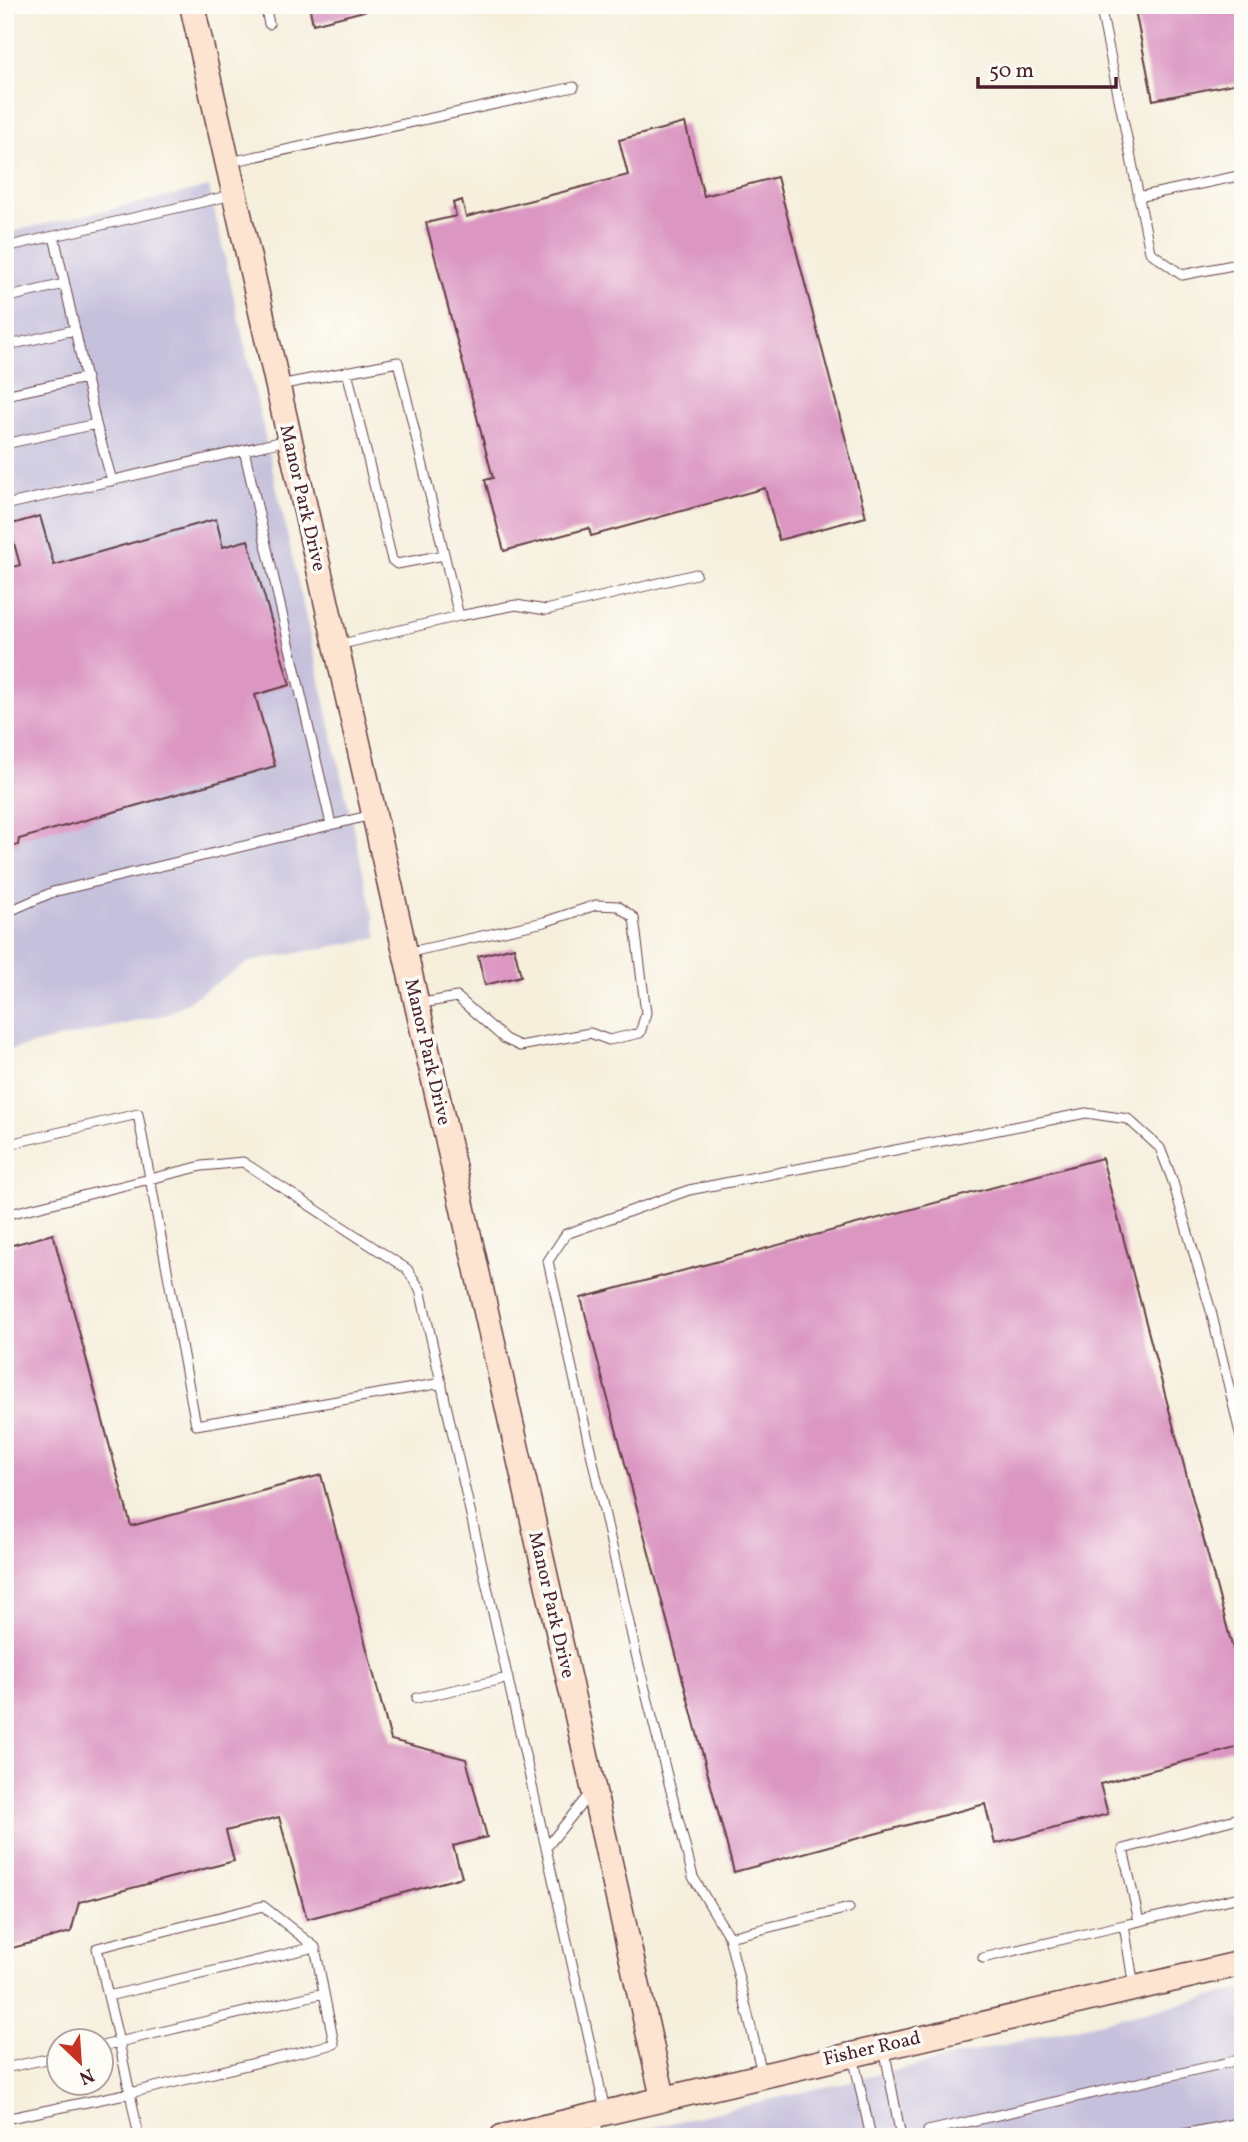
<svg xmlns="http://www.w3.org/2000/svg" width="1248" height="2142" viewBox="0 0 1248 2142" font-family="Vollkorn,serif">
<rect width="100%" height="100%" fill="#fdfcf7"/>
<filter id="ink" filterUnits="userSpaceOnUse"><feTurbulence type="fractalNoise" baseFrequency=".0143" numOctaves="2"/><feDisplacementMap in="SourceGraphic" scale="14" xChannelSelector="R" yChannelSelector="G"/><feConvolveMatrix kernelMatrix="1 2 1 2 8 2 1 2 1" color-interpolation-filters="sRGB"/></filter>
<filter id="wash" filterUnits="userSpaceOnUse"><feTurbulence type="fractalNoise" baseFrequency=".00686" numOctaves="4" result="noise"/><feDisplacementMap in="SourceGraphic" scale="28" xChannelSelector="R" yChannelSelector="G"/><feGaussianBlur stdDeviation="1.57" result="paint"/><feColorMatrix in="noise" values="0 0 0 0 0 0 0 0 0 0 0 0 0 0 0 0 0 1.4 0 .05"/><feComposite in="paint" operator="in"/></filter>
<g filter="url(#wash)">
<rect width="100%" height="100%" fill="#f5efdc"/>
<path fill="#c5c0db" d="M 209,187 L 378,938 L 249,962 L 168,1014 L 5,1051 L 5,233 Z
M 1243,1989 L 1243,2137 L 615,2136 Z"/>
<g id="blocks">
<path fill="#db96c2" d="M 309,5 L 384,5 L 384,6 L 313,24 Z
M 1134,5 L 1243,5 L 1243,82 L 1153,100 Z
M 685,123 L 704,196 L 777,177 L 866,517 L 779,540 L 765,488 L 591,536 L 589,528 L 504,551 L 485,480 L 493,478 L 426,223 L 456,216 L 453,203 L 462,200 L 466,217 L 628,175 L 619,140 Z
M 40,516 L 54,565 L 216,519 L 223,547 L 248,540 L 290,685 L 255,695 L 275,766 L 19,839 L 18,845 L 5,849 L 5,569 L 20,565 L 9,525 Z
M 5,875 L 12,897 L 5,899 Z
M 514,947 L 521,976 L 485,985 L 478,956 Z
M 1102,1158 L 1243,1687 L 1243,1746 L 1100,1784 L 1108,1814 L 995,1844 L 985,1804 L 734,1872 L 581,1298 Z
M 53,1234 L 131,1526 L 321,1475 L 391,1740 L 466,1759 L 487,1837 L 453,1846 L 462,1877 L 307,1919 L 279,1817 L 226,1831 L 234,1861 L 79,1902 L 71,1932 L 5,1950 L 5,1247 Z"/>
</g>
</g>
<g filter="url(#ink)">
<use href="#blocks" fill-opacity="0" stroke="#643e46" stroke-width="2"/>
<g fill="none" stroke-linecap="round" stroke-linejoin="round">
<defs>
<path id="lane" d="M 265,5 L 269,24
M 1100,5 L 1150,252 L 1182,275 L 1243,263
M 230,162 L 574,87
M 1138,197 L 1243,175
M 5,247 L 54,236
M 5,298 L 64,284
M 5,346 L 74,330
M 347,371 L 392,560 L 397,564 L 444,555
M 279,385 L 398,362 L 459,616 L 338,645
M 5,395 L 85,378
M 5,444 L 96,424
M 244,450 L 331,824
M 112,481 L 96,424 L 54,236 L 233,195
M 5,505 L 288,440
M 459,616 L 516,605 L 546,610 L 696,574
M 5,913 L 53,892 L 372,815
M 406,953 L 544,922 L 596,905 L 618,906 L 634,918 L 646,1013 L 640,1033 L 609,1040 L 590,1033 L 520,1046 L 505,1039 L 457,997 L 417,1004
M 5,1145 L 138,1114 L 196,1425 L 442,1383
M 5,1215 L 202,1166 L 243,1162 L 407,1269 L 420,1289 L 605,2110
M 417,1698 L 508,1678
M 546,1848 L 591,1792
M 1139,1921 L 1123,1849 L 1243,1817
M 729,1937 L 849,1908
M 983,1958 L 1124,1925
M 1134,1987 L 1124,1925 L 1243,1896
M 108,1996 L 97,1948 L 263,1906 L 315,1947
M 102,2046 L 119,2042 L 108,1996 L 315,1947 L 334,2044 L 130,2093 L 139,2137
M 884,2048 L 901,2137
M 853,2056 L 871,2137
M 5,2068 L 60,2056
M 762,2073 L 729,1937 L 693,1877 L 636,1654 L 548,1261 L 566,1234 L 689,1190 L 1086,1113 L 1128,1119 L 1160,1148 L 1172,1179 L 1211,1311 L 1243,1446
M 595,2116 L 599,2137
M 5,2119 L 130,2093 L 119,2042 L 324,1993
M 928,2131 L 1243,2059
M 1169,2137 L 1243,2122"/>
<path id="secondary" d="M 192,5 L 663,2098
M 502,2137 L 1243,1963"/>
</defs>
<use href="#lane" stroke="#643e46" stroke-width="11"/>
<use href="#secondary" stroke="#643e46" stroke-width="27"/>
<use href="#lane" stroke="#fff" stroke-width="9"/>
<use href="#secondary" stroke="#fde4d1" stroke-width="24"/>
</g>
</g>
<g text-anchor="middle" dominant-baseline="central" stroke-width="7" stroke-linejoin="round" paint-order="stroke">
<g font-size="19" fill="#4a1f2b" stroke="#fdfcf7">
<text transform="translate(302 498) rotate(77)">Manor Park Drive</text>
<text transform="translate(427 1052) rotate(77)">Manor Park Drive</text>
<text transform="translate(551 1605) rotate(77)">Manor Park Drive</text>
<text transform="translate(872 2049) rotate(-13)">Fisher Road</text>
</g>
</g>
<rect width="1248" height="2142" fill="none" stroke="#fdfcf7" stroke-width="28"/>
<g transform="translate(80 2062) rotate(155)"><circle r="33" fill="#fdfcf7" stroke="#b5a4a5" stroke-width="2"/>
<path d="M0-5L12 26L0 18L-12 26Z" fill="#c8321e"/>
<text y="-10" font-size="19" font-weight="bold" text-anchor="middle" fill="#4a1f2b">N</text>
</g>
<path d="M978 77v10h138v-10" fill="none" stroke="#4a1f2b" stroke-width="3.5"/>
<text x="989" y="77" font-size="21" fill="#4a1f2b" stroke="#fdfcf7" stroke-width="5" paint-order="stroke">50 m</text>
</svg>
